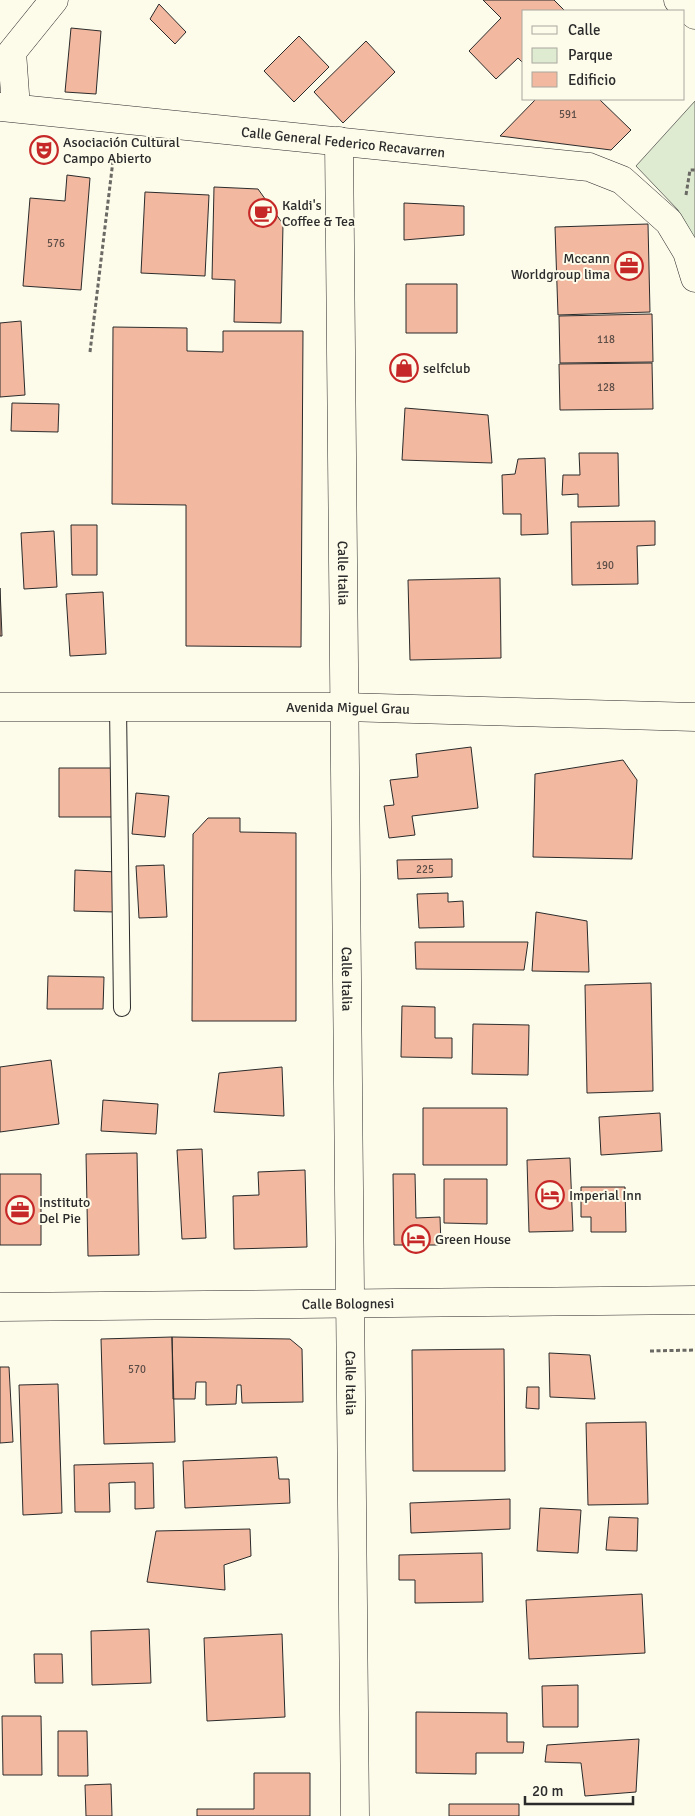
<svg xmlns="http://www.w3.org/2000/svg" width="695" height="1816" viewBox="0 0 695 1816" font-family="Signika,sans-serif">
<rect width="100%" height="100%" fill="#fdfbea"/>
<path fill="#deebd1" stroke="#74746e" d="M 695,101 L 695,247 L 678,210 L 636,166 Z"/>
<path fill="#f2b8a0" stroke="#2b2b2b" d="M 483,0 L 554,0 L 565,11 L 524,11 L 524,64 L 518,58 L 496,79 L 469,51 L 501,18 Z
M 159,4 L 186,32 L 175,44 L 150,19 Z
M 71,28 L 101,31 L 96,94 L 65,92 Z
M 299,36 L 329,67 L 294,102 L 264,71 Z
M 366,41 L 395,72 L 343,123 L 314,92 Z
M 536,99 L 599,99 L 631,130 L 611,150 L 500,136 Z
M 67,175 L 90,178 L 81,290 L 23,286 L 30,198 L 65,201 Z
M 214,187 L 258,189 L 283,224 L 281,323 L 234,322 L 235,280 L 212,279 Z
M 145,192 L 209,195 L 205,276 L 141,273 Z
M 404,203 L 464,206 L 464,235 L 404,240 Z
M 648,224 L 650,312 L 558,315 L 555,227 Z
M 406,284 L 457,284 L 457,333 L 406,333 Z
M 652,314 L 653,362 L 560,363 L 559,316 Z
M 21,321 L 25,395 L 0,397 L 0,323 Z
M 113,327 L 187,328 L 187,351 L 223,352 L 223,331 L 303,331 L 301,647 L 186,646 L 186,505 L 112,504 Z
M 652,363 L 653,409 L 560,410 L 559,364 Z
M 12,403 L 59,404 L 58,432 L 11,431 Z
M 405,408 L 488,415 L 492,463 L 402,460 Z
M 579,453 L 618,453 L 619,506 L 578,507 L 578,494 L 562,495 L 563,475 L 580,475 Z
M 545,458 L 548,534 L 521,535 L 521,514 L 503,514 L 502,475 L 515,474 L 518,459 Z
M 655,521 L 655,545 L 637,546 L 638,584 L 572,585 L 571,522 Z
M 71,525 L 97,525 L 97,575 L 72,575 Z
M 54,531 L 57,587 L 24,589 L 21,533 Z
M 500,578 L 501,658 L 410,660 L 408,580 Z
M 0,588 L 2,636 L 0,636 Z
M 103,592 L 106,654 L 70,656 L 66,594 Z
M 471,747 L 478,808 L 412,816 L 415,835 L 389,838 L 384,806 L 394,805 L 390,780 L 418,777 L 416,754 Z
M 623,760 L 637,780 L 632,859 L 533,857 L 535,774 Z
M 59,768 L 116,768 L 116,817 L 59,817 Z
M 136,793 L 169,796 L 165,837 L 132,834 Z
M 208,818 L 240,818 L 240,832 L 296,833 L 296,1021 L 192,1021 L 193,834 Z
M 452,859 L 452,877 L 398,879 L 397,860 Z
M 164,865 L 167,917 L 139,918 L 136,866 Z
M 75,870 L 117,872 L 116,912 L 74,911 Z
M 448,893 L 448,902 L 463,901 L 464,927 L 419,928 L 417,894 Z
M 536,912 L 587,921 L 589,972 L 532,971 Z
M 415,942 L 528,942 L 524,970 L 416,969 Z
M 48,976 L 104,977 L 103,1009 L 47,1009 Z
M 651,983 L 653,1091 L 587,1093 L 585,985 Z
M 402,1006 L 435,1007 L 435,1038 L 452,1038 L 452,1058 L 401,1057 Z
M 473,1024 L 529,1025 L 528,1075 L 472,1074 Z
M 51,1060 L 59,1124 L 0,1132 L 0,1067 Z
M 282,1067 L 284,1116 L 214,1112 L 219,1073 Z
M 103,1100 L 158,1104 L 156,1134 L 101,1131 Z
M 423,1108 L 507,1108 L 507,1165 L 423,1165 Z
M 660,1113 L 662,1151 L 601,1155 L 599,1117 Z
M 202,1149 L 206,1238 L 182,1239 L 177,1150 Z
M 137,1153 L 139,1255 L 88,1256 L 86,1154 Z
M 570,1158 L 573,1231 L 529,1232 L 527,1160 Z
M 305,1170 L 307,1247 L 234,1249 L 233,1196 L 259,1195 L 258,1172 Z
M 0,1174 L 41,1174 L 41,1245 L 0,1245 Z
M 393,1174 L 415,1174 L 416,1218 L 440,1217 L 441,1245 L 394,1245 Z
M 444,1179 L 487,1179 L 487,1224 L 444,1223 Z
M 581,1187 L 625,1187 L 626,1232 L 591,1232 L 591,1217 L 581,1217 Z
M 172,1337 L 290,1339 L 302,1349 L 303,1402 L 242,1403 L 241,1385 L 237,1385 L 236,1404 L 206,1405 L 206,1382 L 196,1382 L 195,1399 L 173,1399 Z
M 172,1337 L 175,1442 L 104,1444 L 101,1339 Z
M 504,1349 L 505,1471 L 413,1471 L 412,1350 Z
M 549,1353 L 590,1355 L 595,1399 L 550,1397 Z
M 0,1367 L 9,1367 L 13,1442 L 0,1443 Z
M 58,1384 L 62,1513 L 23,1515 L 19,1385 Z
M 527,1387 L 539,1387 L 539,1409 L 526,1408 Z
M 646,1422 L 648,1504 L 588,1505 L 586,1423 Z
M 277,1457 L 279,1479 L 289,1479 L 290,1503 L 185,1508 L 183,1461 Z
M 153,1463 L 154,1508 L 135,1509 L 135,1482 L 109,1483 L 110,1512 L 75,1512 L 74,1465 Z
M 510,1499 L 510,1529 L 411,1533 L 410,1503 Z
M 540,1508 L 581,1510 L 578,1553 L 537,1551 Z
M 609,1517 L 638,1518 L 637,1551 L 606,1550 Z
M 250,1529 L 251,1556 L 224,1565 L 225,1590 L 147,1582 L 156,1531 Z
M 482,1553 L 483,1602 L 415,1603 L 415,1580 L 399,1580 L 399,1555 Z
M 642,1594 L 645,1653 L 529,1659 L 526,1600 Z
M 149,1629 L 151,1683 L 92,1685 L 91,1631 Z
M 282,1634 L 285,1717 L 207,1721 L 204,1638 Z
M 34,1654 L 62,1654 L 63,1683 L 35,1683 Z
M 578,1685 L 578,1727 L 543,1727 L 542,1686 Z
M 416,1712 L 507,1713 L 507,1742 L 524,1742 L 523,1753 L 476,1753 L 476,1774 L 416,1773 Z
M 2,1716 L 41,1716 L 42,1775 L 3,1775 Z
M 58,1731 L 87,1731 L 88,1776 L 58,1776 Z
M 639,1739 L 636,1792 L 585,1796 L 581,1763 L 545,1762 L 547,1745 Z
M 254,1773 L 310,1773 L 310,1816 L 197,1816 L 197,1809 L 254,1809 Z
M 111,1784 L 112,1816 L 86,1816 L 85,1785 Z
M 449,1804 L 519,1804 L 519,1816 L 449,1816 Z"/>
<g fill="none" stroke-linecap="round" stroke-linejoin="round">
<defs>
<path id="service" d="M 118,707 L 122,1008"/>
<g id="minor">
<path id="s1" d="M 0,107 L 589,167 L 622,180 L 669,222 L 687,252 L 695,278"/>
<path d="M 16,108 L 12,52 L 54,0"/>
<path id="s2" d="M 339,141 L 355,1816"/>
<path id="s3" d="M 0,707 L 344,707 L 695,717"/>
</g>
<g id="secondary">
<path d="M 678,0 L 695,15"/>
<path id="s4" d="M 0,1307 L 695,1300"/>
</g>
</defs>
<use href="#service" stroke="#2b2b2b" stroke-width="18"/>
<use href="#minor" stroke="#2b2b2b" stroke-width="29"/>
<use href="#secondary" stroke="#2b2b2b" stroke-width="29"/>
<path stroke="#6a6964" stroke-width="3" stroke-dasharray="4 2.5" stroke-linecap="butt" d="M 686,195 L 690,170 L 695,170
M 90,352 L 114,152
M 650,1351 L 695,1350"/>
<use href="#service" stroke="#fdfbea" stroke-width="16"/>
<use href="#minor" stroke="#fdfbea" stroke-width="28"/>
<use href="#secondary" stroke="#fdfbea" stroke-width="28"/>
</g>
<defs>
<symbol id="theatre-ring" viewBox="-11 -11 22 22"><circle r="9.5" fill="#fdfbea" stroke="#c62828" stroke-width="1.5"/><path d="M-5-5.5Q0-4 5-5.5V0Q5 5 0 6Q-5 5-5 0ZM-3.3-2.5H-1v1.5H-3.3ZM1-2.5H3.3v1.5H1ZM-2.8 1Q0 5.5 2.8 1Z" fill="#c62828"/></symbol>
<symbol id="cafe-ring" viewBox="-11 -11 22 22"><circle r="9.5" fill="#fdfbea" stroke="#c62828" stroke-width="1.5"/><path d="M-5.5-4.5H6V0H3Q3 3.5 0 3.5H-2.5Q-5.5 3.5-5.5 0ZM3-3.2v2h1.7v-2ZM-6 4.5H4V6H-6Z" fill="#c62828"/></symbol>
<symbol id="office-ring" viewBox="-11 -11 22 22"><circle r="9.5" fill="#fdfbea" stroke="#c62828" stroke-width="1.5"/><path d="M-6-3h4V-5.5h4V-3h4V5H-6ZM-1-4.5V-3h2v-1.5ZM-6 0V1H6V0Z" fill="#c62828"/></symbol>
<symbol id="shop-ring" viewBox="-11 -11 22 22"><circle r="9.5" fill="#fdfbea" stroke="#c62828" stroke-width="1.5"/><path d="M-5-2.5h2.3a2.7 3.5 0 0 1 5.4 0H5L5.5 6h-11ZM-1.5-2.5h3a1.5 2.3 0 0 0-3 0Z" fill="#c62828"/></symbol>
<symbol id="hotel-ring" viewBox="-11 -11 22 22"><circle r="9.5" fill="#fdfbea" stroke="#c62828" stroke-width="1.5"/><path d="M-6-4.5h1.5V1H6V5H4.5V3h-9V5H-6ZM-4 0a1.8 1.8 0 1 1 3.6 0ZM.5 0V-2.5h3Q6-2.5 6 0Z" fill="#c62828"/></symbol>
</defs>
<g fill-rule="evenodd">
<use href="#theatre-ring" x="28" y="134" width="32" height="32"/>
<use href="#cafe-ring" x="247" y="197" width="32" height="32"/>
<use href="#office-ring" x="613" y="250" width="32" height="32"/>
<use href="#shop-ring" x="388" y="352" width="32" height="32"/>
<use href="#hotel-ring" x="534" y="1179" width="32" height="32"/>
<use href="#office-ring" x="4" y="1194" width="32" height="32"/>
<use href="#hotel-ring" x="400" y="1223" width="32" height="32"/>
</g>
<g text-anchor="middle" dominant-baseline="central" stroke-width="4" stroke-linejoin="round" paint-order="stroke">
<g font-size="11" fill="#5d4e48">
<text x="568" y="114">591</text>
<text x="56" y="243">576</text>
<text x="606" y="339">118</text>
<text x="606" y="387">128</text>
<text x="605" y="565">190</text>
<text x="425" y="869">225</text>
<text x="137" y="1369">570</text>
</g>
<g font-size="14" fill="#2b2b2b" stroke="#fdfbea">
<text stroke="none"><textPath href="#s1" startOffset="345">Calle General Federico Recavarren</textPath></text>
<text stroke="none"><textPath href="#s2" startOffset="432">Calle Italia</textPath></text>
<text stroke="none"><textPath href="#s3" startOffset="348">Avenida Miguel Grau</textPath></text>
<text stroke="none"><textPath href="#s2" startOffset="838">Calle Italia</textPath></text>
<text stroke="none"><textPath href="#s4" startOffset="348">Calle Bolognesi</textPath></text>
<text stroke="none"><textPath href="#s2" startOffset="1242">Calle Italia</textPath></text>
</g>
<g font-size="14" fill="#2b2b2b" stroke="#fdfbea" text-anchor="start">
<text x="63" y="142">Asociación Cultural<tspan x="63" dy="16">Campo Abierto</tspan></text>
<text x="282" y="205">Kaldi's<tspan x="282" dy="16">Coffee &amp; Tea</tspan></text>
<text x="610" y="258" text-anchor="end">Mccann<tspan x="610" dy="16">Worldgroup lima</tspan></text>
<text x="423" y="368">selfclub</text>
<text x="569" y="1195">Imperial Inn</text>
<text x="39" y="1202">Instituto<tspan x="39" dy="16">Del Pie</tspan></text>
<text x="435" y="1239">Green House</text>
</g>
</g>
<rect x="522" y="10" width="162" height="90" fill="#fdfbea" stroke="#a9a89e"/>
<rect x="532" y="26" width="25" height="8" fill="#fdfbea" stroke="#a9a89e"/>
<text x="568" y="35" font-size="15" fill="#2b2b2b">Calle</text>
<rect x="532" y="48" width="25" height="15" fill="#deebd1" stroke="#a9a89e"/>
<text x="568" y="60" font-size="15" fill="#2b2b2b">Parque</text>
<rect x="532" y="72" width="25" height="15" fill="#f2b8a0" stroke="#a9a89e"/>
<text x="568" y="85" font-size="15" fill="#2b2b2b">Edificio</text>
<path d="M525 1796v8h108v-8" fill="none" stroke="#2b2b2b" stroke-width="2.5"/>
<text x="532" y="1796" font-size="15" fill="#2b2b2b" stroke="#fdfbea" stroke-width="4" paint-order="stroke">20 m</text>
</svg>
